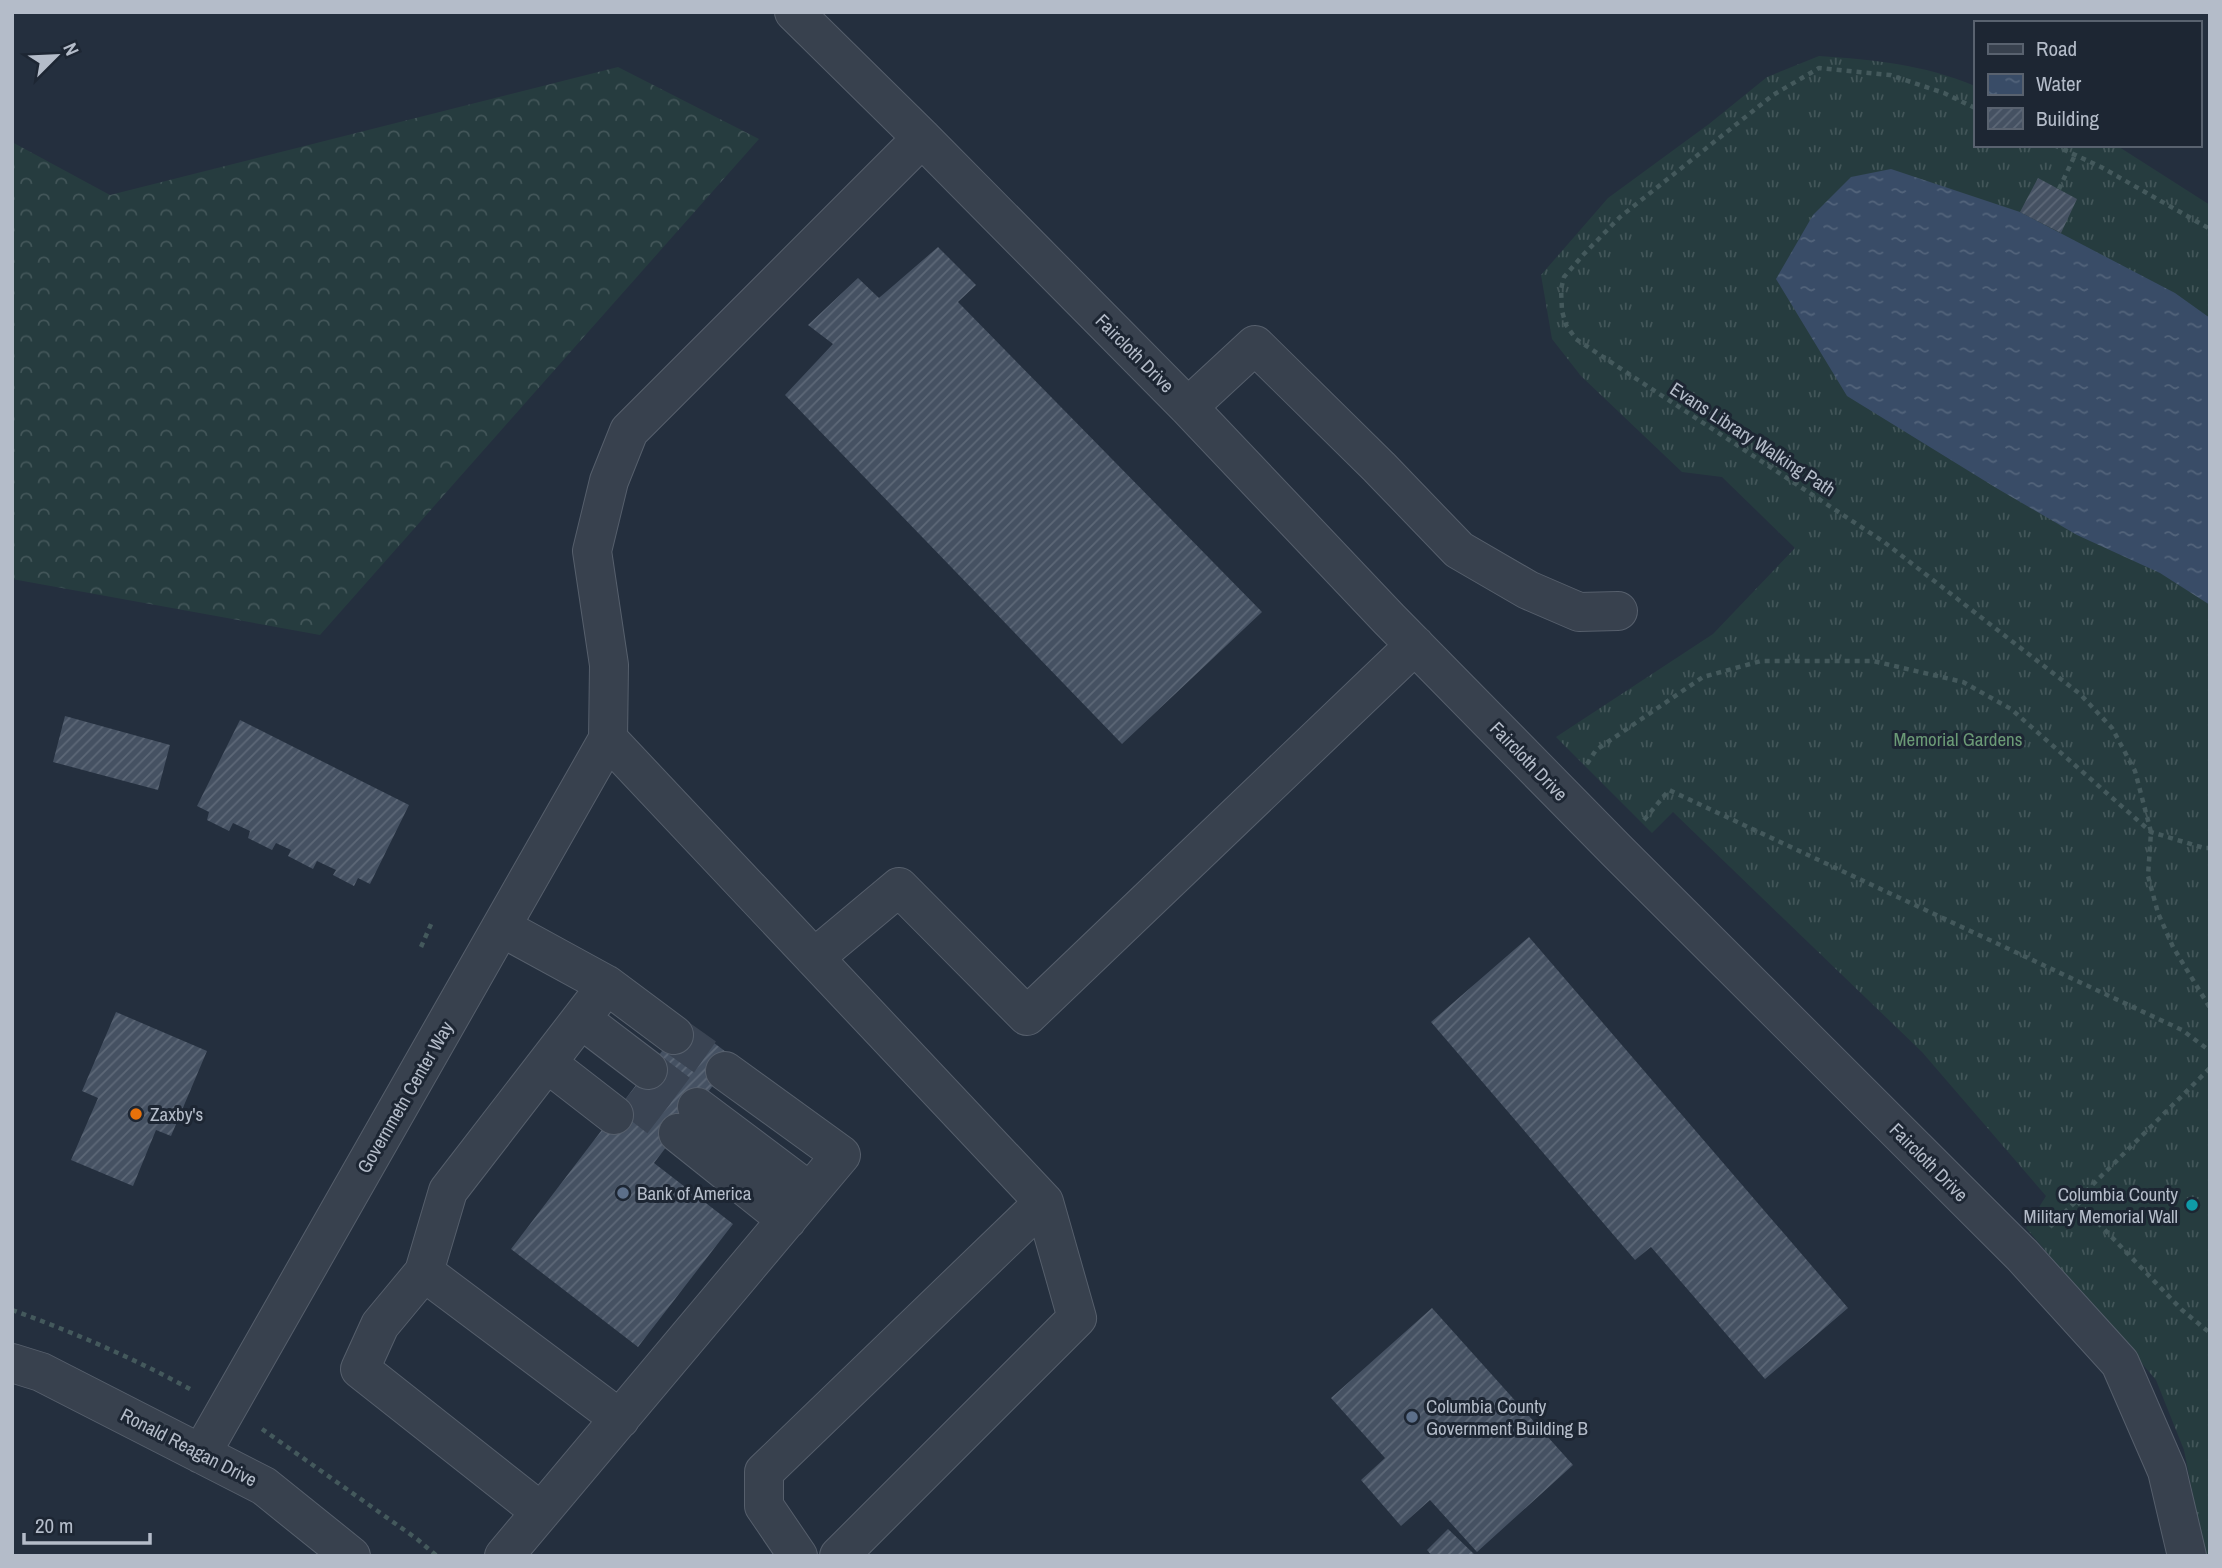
<svg xmlns="http://www.w3.org/2000/svg" width="2222" height="1568" viewBox="0 0 2222 1568" font-family="'Archivo Narrow',sans-serif">
<defs>
<pattern id="grass-tufts" width="24" height="20" patternUnits="userSpaceOnUse" patternTransform="scale(1.75)"><rect width="24" height="20" fill="#263c3f"/><path d="M3 7l-1-3M5 7V3M7 7l1-3M15 17l-1-3M17 17v-4M19 17l1-3" fill="none" stroke="#435659"/></pattern>
<pattern id="forest-crowns" width="20" height="18" patternUnits="userSpaceOnUse" patternTransform="scale(1.75)"><rect width="20" height="18" fill="#263c3f"/><path d="M2 6a3 3 0 1 1 6 0M12 15a3 3 0 1 1 6 0" fill="none" stroke="#435659"/></pattern>
<pattern id="water-ripples" width="26" height="14" patternUnits="userSpaceOnUse" patternTransform="scale(1.75)"><rect width="26" height="14" fill="#394c67"/><path d="M2 4q2-2 4 0t4 0M15 11q2-2 4 0t4 0" fill="none" stroke="#53647b"/></pattern>
<pattern id="building-hatch" width="6" height="6" patternUnits="userSpaceOnUse" patternTransform="scale(1.75)"><rect width="6" height="6" fill="#455162"/><path d="M-1 1l2-2M0 6l6-6M5 7l2-2" fill="none" stroke="#5d6877"/></pattern>
</defs>
<rect width="100%" height="100%" fill="#242f3e"/>
<path fill="url(#grass-tufts)" d="M 1819,56 C 1875,60 1922,64 1975,86 L 1975,145 L 2116,145 L 2210,205 L 2210,1556 L 2205,1556 L 2184,1450 L 2156,1380 L 2026,1228 L 2046,1196 L 1922,1052 L 1673,812 L 1652,833 L 1556,737 L 1713,634 L 1795,548 L 1722,477 L 1682,472 L 1581,376 L 1552,339 L 1541,275 L 1608,198 L 1709,124 L 1767,77 Z"/>
<path fill="url(#forest-crowns)" d="M 618,67 L 759,139 L 320,635 L 12,579 L 12,142 L 110,195 Z"/>
<path fill="url(#water-ripples)" d="M 1891,169 L 2020,212 L 2175,293 L 2210,318 L 2210,605 L 2160,573 L 2077,535 L 1998,489 L 1847,396 L 1776,279 L 1813,215 L 1851,177 Z"/>
<path fill="url(#building-hatch)" d="M 2038,178 L 2077,199 L 2061,233 L 2020,212 Z
M 938,247 L 976,285 L 958,302 L 1262,612 L 1122,744 L 785,395 L 833,344 L 808,325 L 858,278 L 879,298 Z
M 65,716 L 170,745 L 158,790 L 53,762 Z
M 240,720 L 409,805 L 370,884 L 358,878 L 354,886 L 333,875 L 336,870 L 317,861 L 313,869 L 288,856 L 291,850 L 276,843 L 272,850 L 248,838 L 250,831 L 233,823 L 229,831 L 207,820 L 209,812 L 197,806 Z
M 1529,937 L 1848,1308 L 1765,1379 L 1651,1247 L 1635,1260 L 1431,1022 Z
M 116,1012 L 207,1051 L 171,1136 L 156,1130 L 133,1186 L 71,1160 L 98,1098 L 82,1091 Z
M 685,1021 L 734,1058 L 654,1163 L 733,1224 L 638,1347 L 511,1249 Z
M 1432,1308 L 1573,1465 L 1477,1552 L 1430,1500 L 1401,1526 L 1361,1480 L 1385,1458 L 1331,1398 Z
M 1448,1529 L 1476,1556 L 1432,1556 L 1427,1550 Z"/>
<g fill="none" stroke-linecap="round" stroke-linejoin="round">
<path stroke="#3a4453" stroke-width="38" stroke-dasharray="38 19" stroke-linecap="butt" d="M 674,1035 L 725,1071
M 648,1070 L 697,1107
M 629,1095 L 678,1133"/>
<defs>
<path id="minor" d="M 794,12 L 922,138 L 1188,407 L 1389,619 L 1617,851 L 2022,1255 L 2120,1363 L 2167,1471 L 2187,1556
M 1188,407 L 1255,345 L 1379,467 L 1459,550 L 1528,590 L 1579,612 L 1618,611
M 814,958 L 899,887 L 1027,1016 L 1415,645
M 607,985 L 674,1035
M 581,1019 L 648,1070
M 547,1063 L 614,1115
M 697,1107 L 810,1192
M 678,1133 L 787,1220
M 424,1272 L 448,1191 L 607,985 L 501,927
M 12,1363 L 41,1372 L 264,1486 L 351,1556
M 201,1454 L 608,739
M 541,1512 L 360,1369 L 380,1325 L 424,1272 L 620,1419
M 504,1556 L 841,1155 L 725,1071
M 798,1556 L 764,1506 L 764,1472 L 1044,1202
M 839,1556 L 1077,1318 L 1044,1202 L 608,739 L 609,665 L 592,551 L 609,481 L 629,431 L 922,138"/>
</defs>
<use href="#minor" stroke="#565f6c" stroke-width="40"/>
<path stroke="#44595c" stroke-width="4.5" stroke-dasharray="5 5" stroke-linecap="butt" d="M 1975,108 L 1944,93 L 1890,75 L 1819,68 L 1773,95 L 1620,217 L 1583,255 L 1564,277 L 1561,289 L 1562,311 L 1566,325 L 1576,339 L 1884,542 L 2080,694 L 2112,728 L 2135,771 L 2151,832 L 2148,876 L 2158,913 L 2173,947 L 2210,1008
M 2054,145 L 2101,167 L 2210,229
M 2059,189 L 2075,155
M 1587,764 L 1596,750 L 1703,677 L 1761,661 L 1873,661 L 1963,682 L 2011,709 L 2151,832 L 2204,848 L 2210,848
M 1644,820 L 1669,790 L 2182,1030 L 2210,1051
M 421,947 L 432,922
M 2077,1201 L 2182,1310 L 2210,1333
M 2050,1227 L 2210,1068
M 12,1310 C 73,1332 133,1358 190,1389
M 262,1429 L 417,1539 L 437,1556"/>
<use href="#minor" stroke="#38414e" stroke-width="38"/>
</g>
<circle fill="#e8710a" stroke="#1d2633" stroke-width="2.5" cx="136" cy="1114" r="7"/>
<g fill="#5c6f8a" stroke="#1d2633" stroke-width="2.5">
<circle cx="623" cy="1193" r="7"/>
<circle cx="1412" cy="1417" r="7"/>
</g>
<circle fill="#0f9aa8" stroke="#1d2633" stroke-width="2.5" cx="2192" cy="1205" r="7"/>
<g text-anchor="middle" dominant-baseline="central" stroke-width="6" stroke-linejoin="round" paint-order="stroke">
<g font-size="19" fill="#b4bcc9" stroke="#1d2633">
<text transform="translate(1135 353) rotate(45)">Faircloth Drive</text>
<text transform="translate(1753 439) rotate(33)">Evans Library Walking Path</text>
<text transform="translate(1529 761) rotate(46)">Faircloth Drive</text>
<text transform="translate(405 1097) rotate(-60)">Governmetn Center Way</text>
<text transform="translate(1929 1162) rotate(45)">Faircloth Drive</text>
<text transform="translate(189 1447) rotate(27)">Ronald Reagan Drive</text>
</g>
<g font-size="19" fill="#6b9a76" stroke="#1d2633">
<text x="1958" y="739">Memorial Gardens</text>
</g>
<g font-size="19" fill="#b4bcc9" stroke="#1d2633" text-anchor="start">
<text x="150" y="1114">Zaxby's</text>
<text x="637" y="1193">Bank of America</text>
<text x="2178" y="1194" text-anchor="end">Columbia County<tspan x="2178" dy="22">Military Memorial Wall</tspan></text>
<text x="1426" y="1406">Columbia County<tspan x="1426" dy="22">Government Building B</tspan></text>
</g>
</g>
<rect width="2222" height="1568" fill="none" stroke="#b4bcc9" stroke-width="28"/>
<rect x="1974" y="21" width="228" height="126" fill="#1d2633" stroke="#59626f" stroke-width="2"/>
<rect x="1988" y="44" width="35" height="10" fill="#38414e" stroke="#59626f" stroke-width="2"/>
<text x="2036" y="56" font-size="21" fill="#b4bcc9">Road</text>
<rect x="1988" y="74" width="35" height="21" fill="url(#water-ripples)" stroke="#59626f" stroke-width="2"/>
<text x="2036" y="91" font-size="21" fill="#b4bcc9">Water</text>
<rect x="1988" y="108" width="35" height="21" fill="url(#building-hatch)" stroke="#59626f" stroke-width="2"/>
<text x="2036" y="126" font-size="21" fill="#b4bcc9">Building</text>
<g transform="translate(56 56) rotate(66)" stroke="#1d2633" stroke-width="5" paint-order="stroke">
<path d="M0-5L12 26L0 18L-12 26Z" fill="#b4bcc9"/>
<text y="-10" font-size="19" font-weight="bold" text-anchor="middle" fill="#b4bcc9">N</text>
</g>
<path d="M24 1533v10h126v-10" fill="none" stroke="#b4bcc9" stroke-width="3.5"/>
<text x="35" y="1533" font-size="21" fill="#b4bcc9" stroke="#1d2633" stroke-width="5" paint-order="stroke">20 m</text>
</svg>
